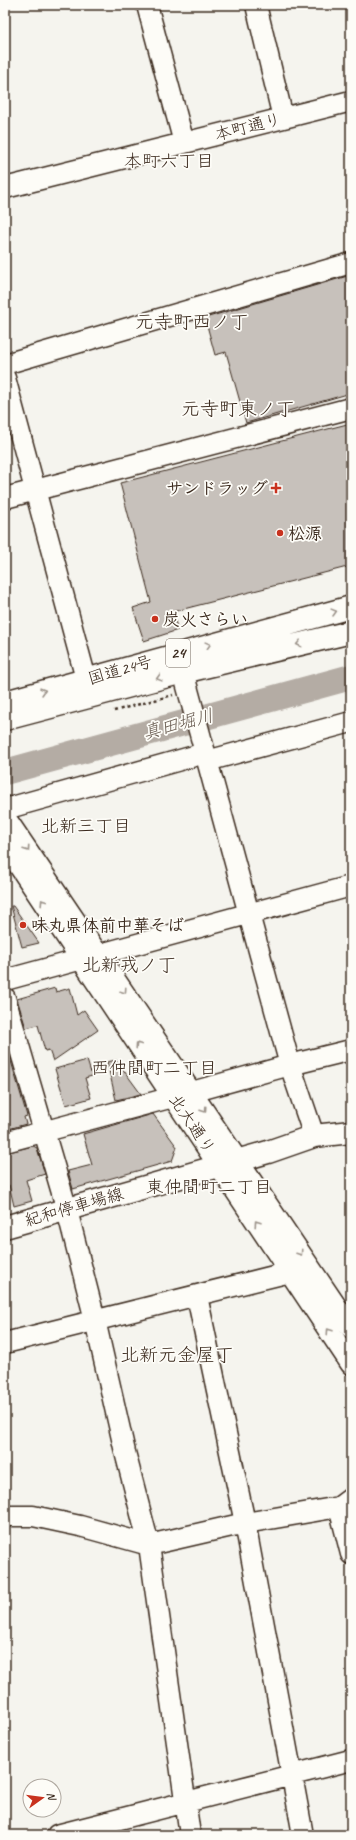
<svg xmlns="http://www.w3.org/2000/svg" width="356" height="1840" viewBox="0 0 356 1840" font-family="Caveat,'Klee One',sans-serif">
<rect width="100%" height="100%" fill="#f5f4ee"/>
<filter id="ink" filterUnits="userSpaceOnUse"><feTurbulence type="fractalNoise" baseFrequency=".025" numOctaves="2"/><feDisplacementMap in="SourceGraphic" scale="8" xChannelSelector="R" yChannelSelector="G"/><feConvolveMatrix kernelMatrix="1 2 1 2 8 2 1 2 1" color-interpolation-filters="sRGB"/></filter>
<g filter="url(#ink)">
<g fill="none" stroke-linecap="round" stroke-linejoin="round">
<path stroke="#b4aca4" stroke-width="26" d="M 5,772 L 351,677"/>
</g>
<path fill="#c7c1bb" stroke="#3b2a1e" d="M 351,275 L 351,393 L 246,423 L 226,352 L 215,355 L 205,318 Z
M 351,423 L 351,566 L 172,612 L 178,630 L 144,641 L 133,608 L 151,602 L 120,483 Z
M 11,906 L 13,906 L 39,943 L 22,947 Z
M 55,988 L 56,992 L 70,988 L 77,1015 L 84,1010 L 98,1030 L 53,1061 L 49,1050 L 45,1051 L 38,1025 L 26,1028 L 17,999 Z
M 5,1044 L 6,1044 L 27,1116 L 24,1117 L 26,1124 L 5,1130 Z
M 87,1060 L 92,1076 L 85,1078 L 91,1098 L 66,1105 L 55,1069 Z
M 116,1060 L 141,1094 L 116,1100 L 107,1062 Z
M 153,1114 L 177,1147 L 172,1161 L 73,1189 L 68,1171 L 92,1165 L 83,1134 Z
M 33,1146 L 37,1148 L 45,1174 L 26,1180 L 32,1201 L 14,1206 L 9,1185 L 5,1186 L 5,1153 Z"/>
<g fill="none" stroke-linecap="round" stroke-linejoin="round">
<defs>
<path id="minor" d="M 147,5 L 184,143
M 256,5 L 283,118
M 5,188 L 351,101
M 5,364 L 351,263
M 5,378 L 86,679
M 5,498 L 351,408
M 179,657 L 290,1065 L 314,1136
M 207,761 L 351,722
M 5,809 L 205,753
M 5,817 L 351,1328
M 5,845 L 351,1364
M 5,980 L 351,886
M 5,998 L 67,1210 L 95,1320 L 125,1452 L 149,1545 L 190,1835
M 192,1092 L 290,1065 L 351,1050
M 5,1142 L 173,1097
M 197,1296 L 245,1523 L 303,1835
M 5,1343 L 290,1272
M 339,1507 L 351,1554
M 5,1516 L 33,1516 L 80,1526 L 149,1545 L 245,1523 L 339,1507 L 351,1498
M 57,1835 L 351,1760"/>
<path id="major" d="M 5,1227 L 268,1152 L 314,1136 L 351,1132"/>
<path id="highway" d="M 5,702 L 351,607
M 5,719 L 183,672 L 351,632"/>
</defs>
<use href="#minor" stroke="#3b2a1e" stroke-width="23"/>
<use href="#major" stroke="#3b2a1e" stroke-width="25"/>
<use href="#highway" stroke="#3b2a1e" stroke-width="25"/>
<path stroke="#3b2a1e" stroke-width="2.5" stroke-dasharray="3 3" stroke-linecap="butt" d="M 114,711 L 173,695"/>
<use href="#minor" stroke="#fdfcf7" stroke-width="20"/>
<use href="#major" stroke="#fdfcf7" stroke-width="22"/>
<use href="#highway" stroke="#fdfcf7" stroke-width="22"/>
</g>
<defs><path id="oneway-chevron" d="M-2-3.5L2.5 0L-2 3.5" fill="none" stroke-width="1.6" stroke-linecap="round" stroke-linejoin="round"/></defs>
<g stroke="#9c938a">
<use href="#oneway-chevron" transform="translate(334 612) rotate(-15)"/>
<use href="#oneway-chevron" transform="translate(299 644) rotate(167)"/>
<use href="#oneway-chevron" transform="translate(208 645) rotate(-15)"/>
<use href="#oneway-chevron" transform="translate(159 678) rotate(165)"/>
<use href="#oneway-chevron" transform="translate(43 691) rotate(-16)"/>
<use href="#oneway-chevron" transform="translate(27 849) rotate(56)"/>
<use href="#oneway-chevron" transform="translate(43 902) rotate(-123)"/>
<use href="#oneway-chevron" transform="translate(124 991) rotate(56)"/>
<use href="#oneway-chevron" transform="translate(138 1045) rotate(-124)"/>
<use href="#oneway-chevron" transform="translate(204 1110) rotate(56)"/>
<use href="#oneway-chevron" transform="translate(257 1223) rotate(-124)"/>
<use href="#oneway-chevron" transform="translate(300 1253) rotate(56)"/>
<use href="#oneway-chevron" transform="translate(329 1331) rotate(-124)"/>
</g>
</g>
<g fill="#c8321e" stroke="#fdfcf7" stroke-width="1.5">
<path d="M274 482h4v4h4v4h-4v4h-4v-4h-4v-4h4z"/>
<circle cx="280" cy="533" r="4"/>
<circle cx="155" cy="619" r="4"/>
<circle cx="23" cy="925" r="4"/>
</g>
<g text-anchor="middle" dominant-baseline="central" stroke-width="3.5" stroke-linejoin="round" paint-order="stroke">
<rect fill="#fdfcf7" stroke="#75695f" stroke-width="1" x="166" y="639" width="24" height="28" rx="3"/>
<g font-size="16" font-weight="bold" fill="#3b2a1e">
<text x="178" y="653">24</text>
</g>
<g font-size="17" fill="#3b2a1e" stroke="#fdfcf7">
<text transform="translate(248 127) rotate(-14)">本町通り</text>
<text transform="translate(120 670) rotate(-16)">国道24号</text>
<text transform="translate(192 1124) rotate(56)">北大通り</text>
<text transform="translate(74 1207) rotate(-16)">紀和停車場線</text>
</g>
<g font-size="17" font-weight="bold" fill="#3b2a1e" stroke="#fdfcf7" text-anchor="start">
<text x="268" y="488" text-anchor="end">サンドラッグ</text>
<text x="288" y="533">松源</text>
<text x="163" y="619">炭火さらい</text>
<text x="31" y="925">味丸県体前中華そば</text>
</g>
<g font-size="18" fill="#3b2a1e" stroke="#fdfcf7">
<text x="169" y="161">本町六丁目</text>
<text x="86" y="826">北新三丁目</text>
<text x="154" y="1068">西仲間町二丁目</text>
<text x="209" y="1187">東仲間町二丁目</text>
</g>
<g font-size="18" font-style="italic" fill="#65584d" stroke="#fdfcf7">
<text transform="translate(178 724) rotate(-15)">真田堀川</text>
</g>
<g font-size="19" fill="#3b2a1e" stroke="#fdfcf7">
<text x="192" y="322">元寺町西ノ丁</text>
<text x="238" y="409">元寺町東ノ丁</text>
<text x="129" y="965">北新戎ノ丁</text>
<text x="177" y="1355">北新元金屋丁</text>
</g>
</g>
<rect width="356" height="1840" fill="none" stroke="#fdfcf7" stroke-width="20"/>
<rect x="10" y="10" width="336" height="1820" fill="none" stroke="#3b2a1e" stroke-width="1.5" filter="url(#ink)"/>
<g transform="translate(42 1798) rotate(76)"><circle r="19" fill="#fdfcf7" stroke="#afa8a0"/>
<path d="M0-3L7 15L0 10L-7 15Z" fill="#c8321e"/>
<text y="-6" font-size="11" font-weight="bold" text-anchor="middle" fill="#3b2a1e">N</text>
</g>
</svg>
